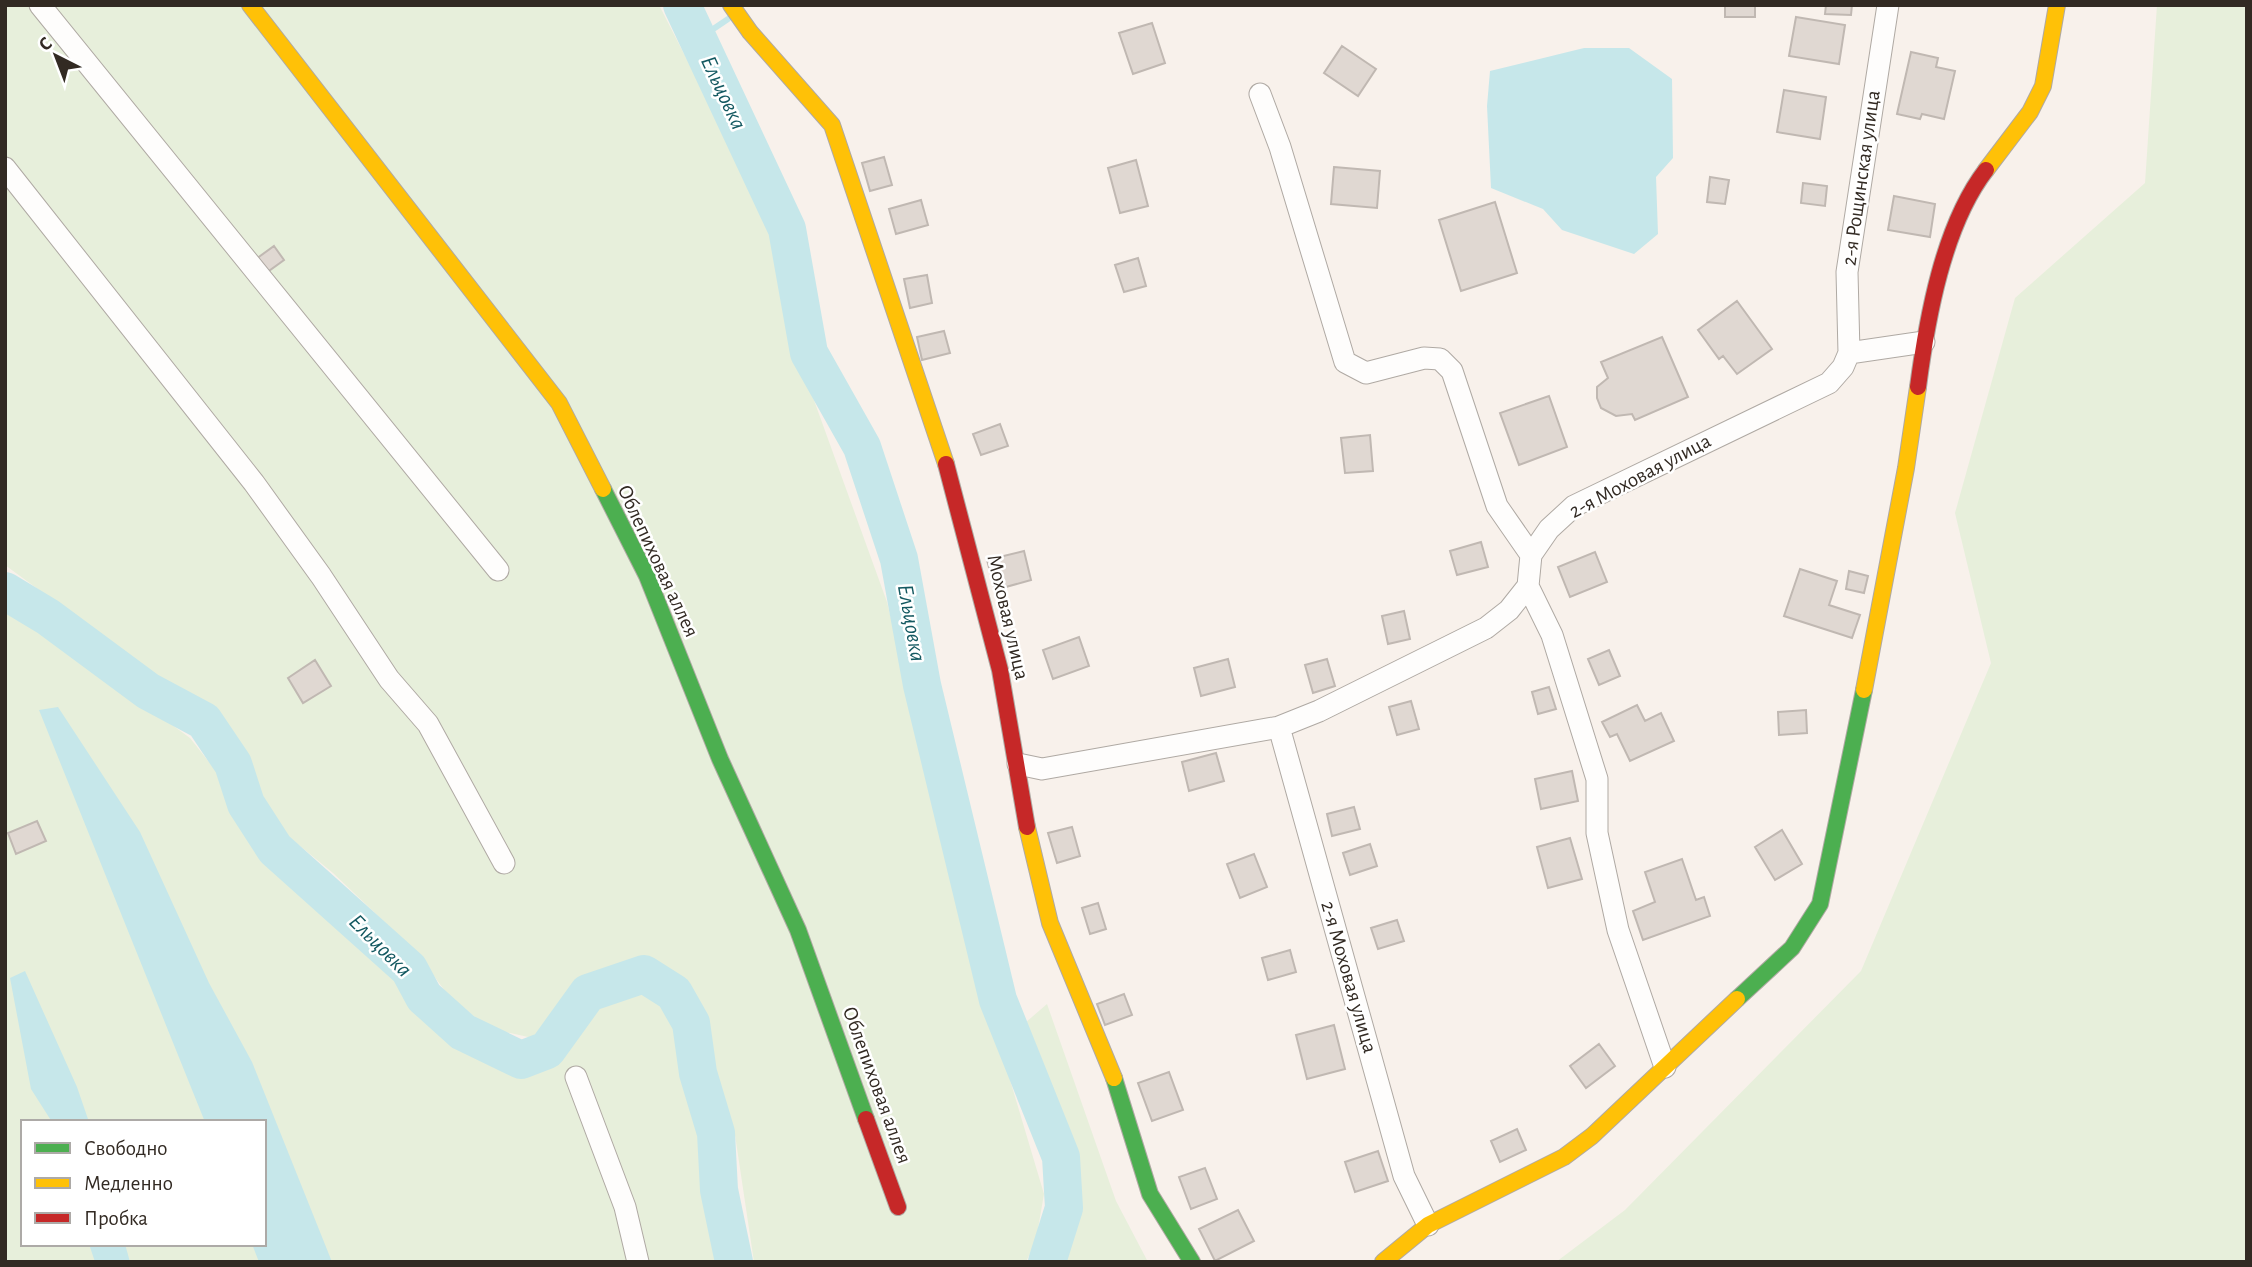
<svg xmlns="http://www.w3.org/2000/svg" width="2252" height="1267" viewBox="0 0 2252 1267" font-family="'Alegreya Sans',sans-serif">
<rect width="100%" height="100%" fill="#f8f1eb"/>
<path fill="#e7efdb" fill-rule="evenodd" d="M 5,5 L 659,5 L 770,222 L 794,345 L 887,602 L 974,959 L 1044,1194 L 1036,1240 L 1026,1262 L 754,1262 L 735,1135 L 689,982 L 638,958 L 574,982 L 537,1039 L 488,1028 L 448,995 L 417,953 L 333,873 L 283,832 L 216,712 L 162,680 L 5,565 Z
M 2157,5 L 2247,5 L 2247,1262 L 1556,1262 L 1625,1210 L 1861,971 L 1991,663 L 1955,513 L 2015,298 L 2145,183 Z
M 5,603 L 190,738 L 224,781 L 267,851 L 454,1035 L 501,1062 L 531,1072 L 556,1063 L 597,1004 L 644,988 L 667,999 L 680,1026 L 702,1157 L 711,1233 L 719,1262 L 5,1262 ZM 23,1122 L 264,1122 L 264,1244 L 23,1244 Z
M 1047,1004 L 1116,1201 L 1148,1262 L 1039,1262 L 1057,1156 L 1025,1023 Z"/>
<path fill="#c6e7ea" d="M 1584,48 L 1629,48 L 1672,79 L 1673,158 L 1656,177 L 1658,234 L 1634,254 L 1562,230 L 1543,209 L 1491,188 L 1487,106 L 1490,71 Z
M 58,707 L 140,832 L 209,983 L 252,1062 L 332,1262 L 259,1262 L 252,1244 L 264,1244 L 264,1122 L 205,1122 L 39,710 Z
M 25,971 L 77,1087 L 89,1122 L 52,1122 L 31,1089 L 10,978 Z
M 89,1244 L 125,1244 L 130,1262 L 95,1262 Z"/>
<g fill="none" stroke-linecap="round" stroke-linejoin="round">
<path stroke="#c6e7ea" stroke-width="6" d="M 697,40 L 728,19"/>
<path stroke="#c6e7ea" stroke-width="38" d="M 682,5 L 787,229 L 809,353 L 862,447 L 899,559 L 922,685 L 998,1000 L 1061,1157 L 1064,1208 L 1047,1262
M 5,591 L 48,617 L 148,691 L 204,721 L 233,764 L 246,804 L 275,849 L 409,969 L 424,997 L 463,1032 L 521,1060 L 547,1050 L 588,993 L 644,974 L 674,993 L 691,1023 L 698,1073 L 716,1133 L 719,1190 L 734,1262"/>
</g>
<path fill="#e0d8d2" stroke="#c0b8b2" stroke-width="2" d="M 1725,5 L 1755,5 L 1755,17 L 1725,17 Z
M 1826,5 L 1852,5 L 1851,15 L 1825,14 Z
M 1796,17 L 1845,25 L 1839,64 L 1789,56 Z
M 1152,23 L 1165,63 L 1133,74 L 1119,33 Z
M 1342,46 L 1376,69 L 1358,96 L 1324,73 Z
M 1911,52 L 1938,58 L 1936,67 L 1955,71 L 1944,119 L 1922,114 L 1920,119 L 1897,114 Z
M 1784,90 L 1826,97 L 1820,139 L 1777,132 Z
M 884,157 L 892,185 L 870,191 L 862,163 Z
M 1136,160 L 1148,206 L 1120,213 L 1108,168 Z
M 1334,167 L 1380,171 L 1377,208 L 1331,204 Z
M 1710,177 L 1729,180 L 1725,204 L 1707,202 Z
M 1803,183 L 1827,186 L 1825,206 L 1801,203 Z
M 1894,196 L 1935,204 L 1930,237 L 1888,230 Z
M 921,200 L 928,225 L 896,234 L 889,209 Z
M 1495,202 L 1517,273 L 1461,291 L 1439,220 Z
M 274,246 L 284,260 L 266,273 L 256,259 Z
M 1138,258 L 1146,286 L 1124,292 L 1115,265 Z
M 927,275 L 932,303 L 910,308 L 904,279 Z
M 1737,301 L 1772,349 L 1737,374 L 1723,356 L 1719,359 L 1698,330 Z
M 944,331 L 950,353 L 922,360 L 917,337 Z
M 1662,337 L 1688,397 L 1635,420 L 1632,414 L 1616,416 L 1601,408 L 1597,398 L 1597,387 L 1608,378 L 1601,362 Z
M 1549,396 L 1567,447 L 1519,465 L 1500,413 Z
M 1000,424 L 1008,446 L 981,455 L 973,434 Z
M 1370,435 L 1373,471 L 1345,473 L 1341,438 Z
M 1481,542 L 1488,567 L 1457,575 L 1450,551 Z
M 1024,551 L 1031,580 L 995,590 L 987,560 Z
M 1595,552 L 1607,582 L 1570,597 L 1558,567 Z
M 1800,569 L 1837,581 L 1829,605 L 1860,615 L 1852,638 L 1784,616 Z
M 1849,571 L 1868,576 L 1864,593 L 1846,589 Z
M 1404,611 L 1410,639 L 1388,644 L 1382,616 Z
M 1079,637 L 1089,666 L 1053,679 L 1043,650 Z
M 1609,650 L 1620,676 L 1599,685 L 1588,659 Z
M 1228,659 L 1235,687 L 1201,696 L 1194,668 Z
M 1327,659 L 1335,686 L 1313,693 L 1305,665 Z
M 315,660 L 331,686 L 303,703 L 288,678 Z
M 1549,687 L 1556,709 L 1538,714 L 1532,692 Z
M 1411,701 L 1419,729 L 1397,735 L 1389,707 Z
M 1637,705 L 1645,721 L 1661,713 L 1674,741 L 1630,761 L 1617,734 L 1610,737 L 1602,722 Z
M 1806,710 L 1807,733 L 1779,735 L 1778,712 Z
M 1216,753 L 1224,781 L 1189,791 L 1182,762 Z
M 1572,771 L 1578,801 L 1541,809 L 1535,779 Z
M 1354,807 L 1360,829 L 1332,836 L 1327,814 Z
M 37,821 L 46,841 L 16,854 L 8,833 Z
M 1072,827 L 1080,856 L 1057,863 L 1048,833 Z
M 1782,830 L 1802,864 L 1775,880 L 1755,847 Z
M 1570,838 L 1582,879 L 1548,888 L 1537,847 Z
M 1370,844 L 1377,866 L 1350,875 L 1343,853 Z
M 1254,854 L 1267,887 L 1240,898 L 1227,864 Z
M 1682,859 L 1696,900 L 1704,897 L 1710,916 L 1643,940 L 1633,911 L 1655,902 L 1645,872 Z
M 1098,903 L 1106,929 L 1090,934 L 1082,908 Z
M 1397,920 L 1404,941 L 1378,949 L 1371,928 Z
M 1290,950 L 1296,972 L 1268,980 L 1262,958 Z
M 1124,994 L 1132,1015 L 1105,1025 L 1097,1004 Z
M 1334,1025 L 1345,1069 L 1307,1079 L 1296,1035 Z
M 1599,1044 L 1615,1066 L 1586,1088 L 1570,1066 Z
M 1169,1072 L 1183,1110 L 1152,1121 L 1138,1083 Z
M 1517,1129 L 1526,1150 L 1500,1162 L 1491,1141 Z
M 1378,1151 L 1388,1181 L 1355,1192 L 1345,1162 Z
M 1205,1168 L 1217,1199 L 1191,1209 L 1179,1177 Z
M 1238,1210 L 1254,1241 L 1215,1261 L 1199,1229 Z"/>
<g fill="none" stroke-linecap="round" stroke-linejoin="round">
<defs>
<path id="street" d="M 40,5 L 498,570
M 1260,94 L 1280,147 L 1345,362 L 1366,373 L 1424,358 L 1440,359 L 1452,371 L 1497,506 L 1531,555
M 5,168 L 254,483 L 321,576 L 389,679 L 428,724 L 504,863
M 1849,353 L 1924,342
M 1528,586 L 1552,635 L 1597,779 L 1597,833 L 1618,930 L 1665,1067
M 1279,727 L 1404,1176 L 1428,1225
M 1018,764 L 1042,769 L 1279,727 L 1319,711 L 1486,628 L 1509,610 L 1528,586 L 1531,555 L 1549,529 L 1574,506 L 1829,383 L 1843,367 L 1849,353 L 1847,272 L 1888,5
M 576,1077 L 625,1207 L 638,1262"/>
<path id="fast" d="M 603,489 L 647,576 L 720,759 L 798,930 L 866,1119
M 1737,999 L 1792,948 L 1820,904 L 1864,690
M 1114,1078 L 1150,1194 L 1192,1262"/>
<path id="slow" d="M 250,5 L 559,403 L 603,489
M 731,5 L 750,32 L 832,125 L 946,464
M 1986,170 L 2030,112 L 2043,86 L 2057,5
M 1864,690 L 1906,468 L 1918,387
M 1027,827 L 1050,923 L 1114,1078
M 1383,1262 L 1428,1225 L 1564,1157 L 1592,1136 L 1737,999"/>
<path id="jam" d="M 1918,387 C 1927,319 1943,226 1986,170
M 946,464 L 1000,670 L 1027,827
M 866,1119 L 898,1207"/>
</defs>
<use href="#street" stroke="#afa9a3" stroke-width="23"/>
<use href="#fast" stroke="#afa9a3" stroke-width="18"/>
<use href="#slow" stroke="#afa9a3" stroke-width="18"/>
<use href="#jam" stroke="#afa9a3" stroke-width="18"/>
<use href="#street" stroke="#fefdfc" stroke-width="21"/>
<use href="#fast" stroke="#4caf50" stroke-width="16"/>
<use href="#slow" stroke="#ffc107" stroke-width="16"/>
<use href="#jam" stroke="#c62828" stroke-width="16"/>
</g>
<g text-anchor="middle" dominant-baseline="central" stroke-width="5" stroke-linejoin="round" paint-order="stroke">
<g font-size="21" fill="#322a23" stroke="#fff">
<text transform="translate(1861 178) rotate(-82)">2-я Рощинская улица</text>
<text transform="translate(1640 476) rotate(-28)">2-я Моховая улица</text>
<text transform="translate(658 561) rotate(65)">Облепиховая аллея</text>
<text transform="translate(1008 617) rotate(77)">Моховая улица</text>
<text transform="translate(1349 977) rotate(74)">2-я Моховая улица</text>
<text transform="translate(877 1085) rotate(70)">Облепиховая аллея</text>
</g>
<g font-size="23" font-style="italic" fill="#145961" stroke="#fff">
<text transform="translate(723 93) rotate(65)">Ельцовка</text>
<text transform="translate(911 623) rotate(80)">Ельцовка</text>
<text transform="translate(380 946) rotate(45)">Ельцовка</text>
</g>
</g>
<rect width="2252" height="1267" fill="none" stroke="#322a23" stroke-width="14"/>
<rect x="21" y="1120" width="245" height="126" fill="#ffffff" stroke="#adaaa7" stroke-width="2"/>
<rect x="35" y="1143" width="35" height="10" fill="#4caf50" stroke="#adaaa7" stroke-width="2"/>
<text x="84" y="1155" font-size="21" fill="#322a23">Свободно</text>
<rect x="35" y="1178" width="35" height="10" fill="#ffc107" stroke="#adaaa7" stroke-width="2"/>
<text x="84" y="1190" font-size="21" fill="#322a23">Медленно</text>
<rect x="35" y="1213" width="35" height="10" fill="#c62828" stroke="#adaaa7" stroke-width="2"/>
<text x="84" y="1225" font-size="21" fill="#322a23">Пробка</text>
<g transform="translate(56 56) rotate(318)" stroke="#ffffff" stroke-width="5" paint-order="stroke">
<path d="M0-5L12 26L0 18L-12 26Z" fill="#322a23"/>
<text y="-10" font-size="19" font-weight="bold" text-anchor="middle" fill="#322a23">С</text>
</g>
</svg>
